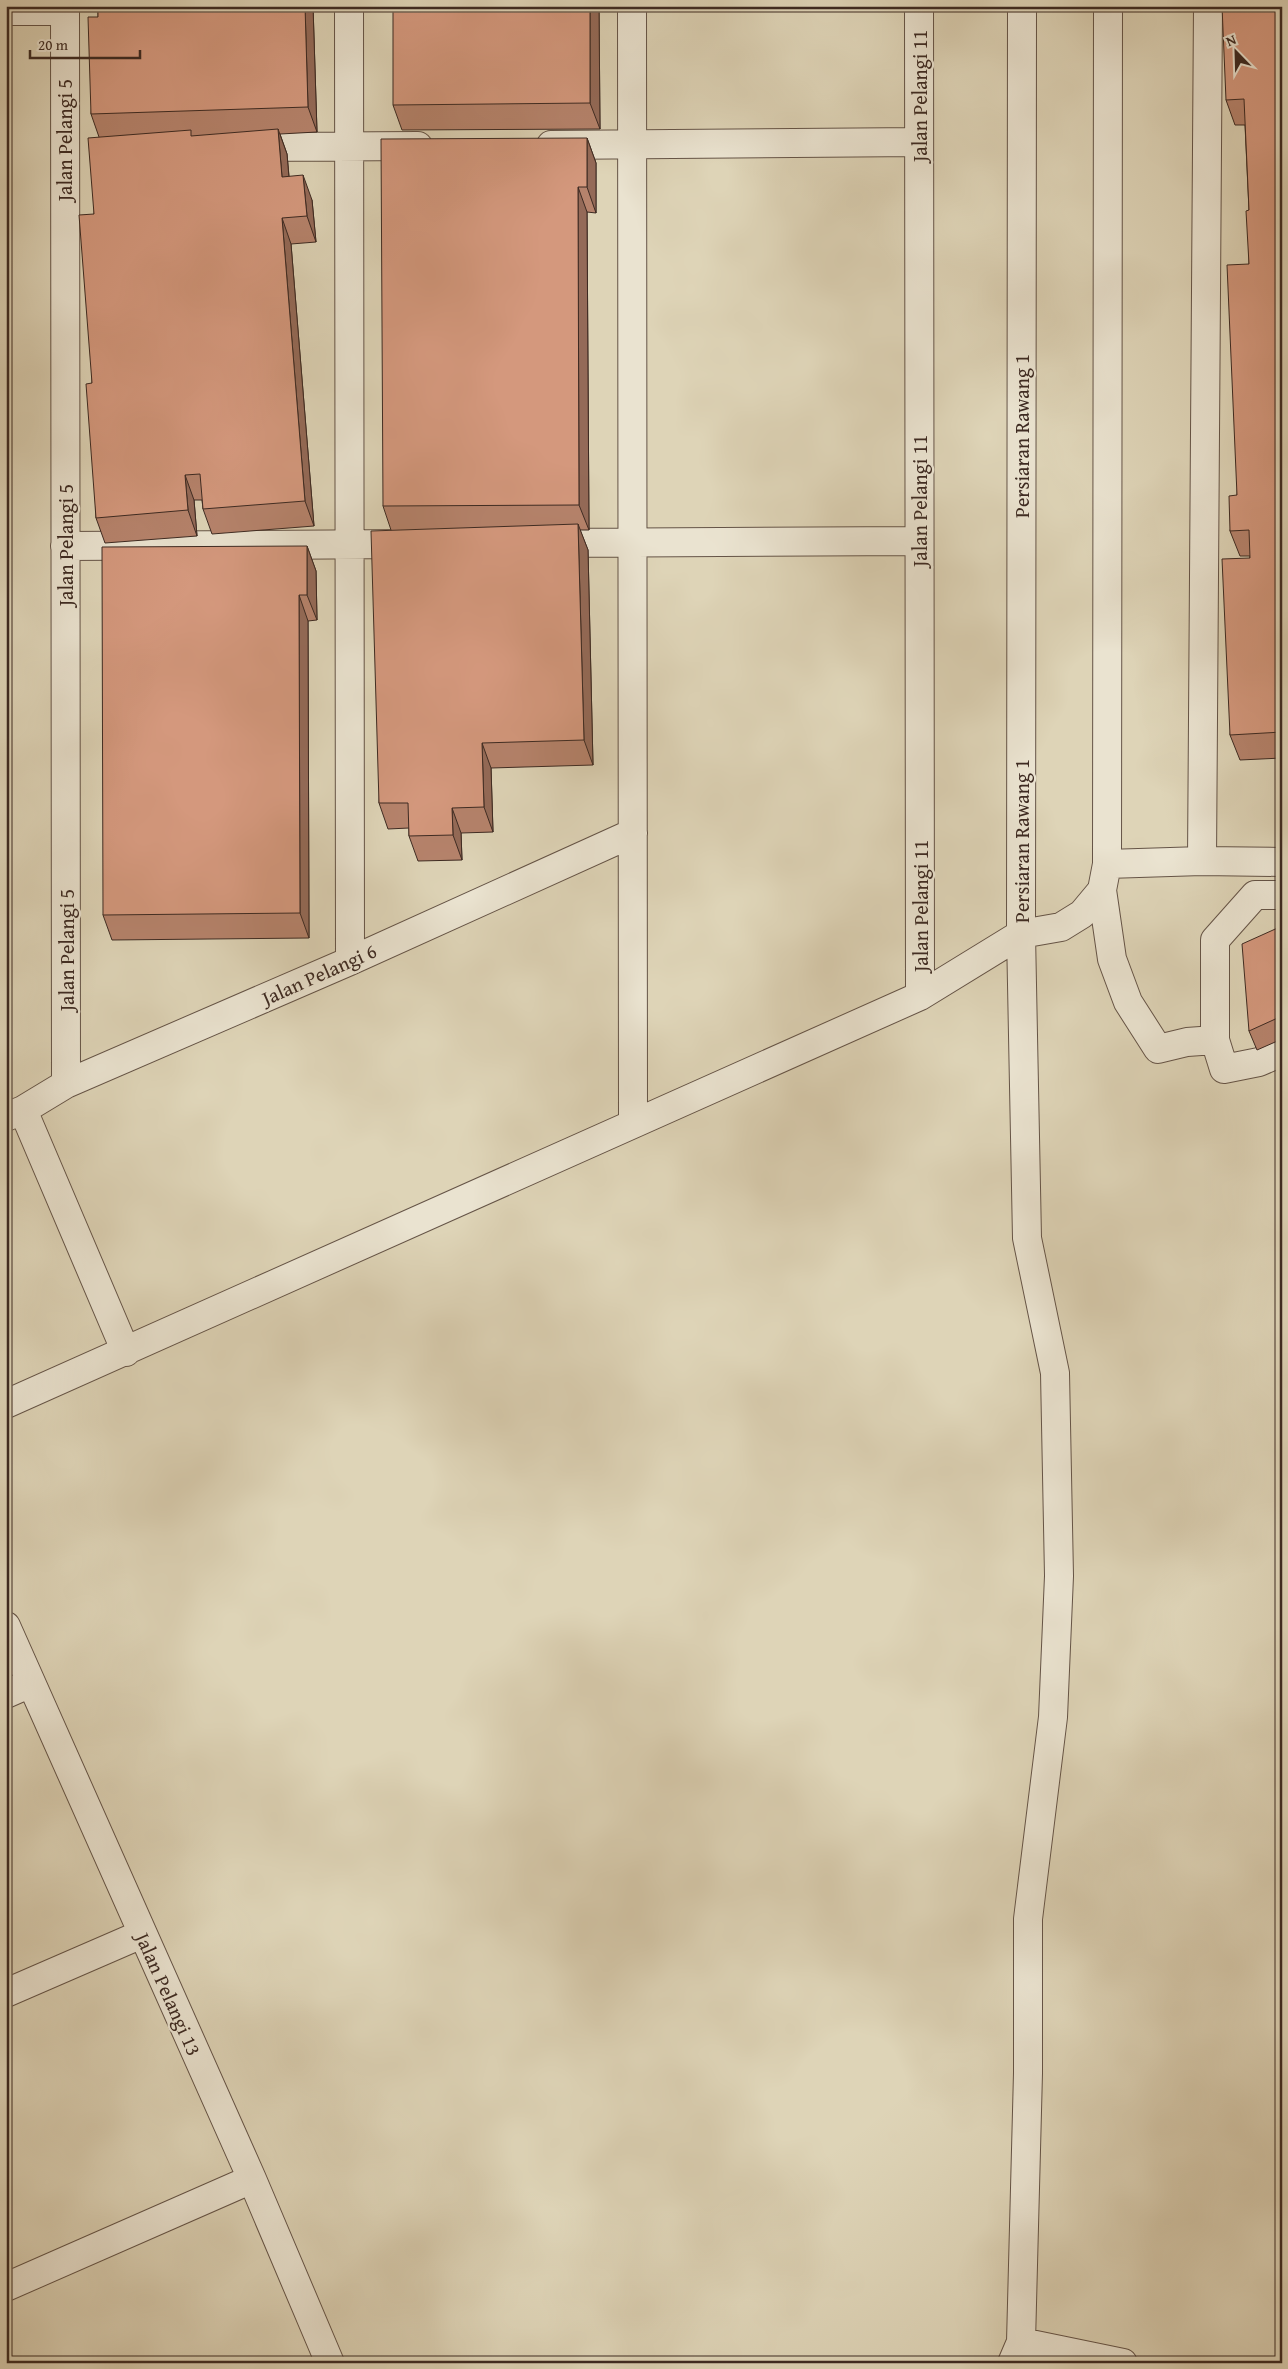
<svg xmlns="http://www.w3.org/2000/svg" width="1288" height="2369" viewBox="0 0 1288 2369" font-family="'Gentium Book Plus',serif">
<rect width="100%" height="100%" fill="#ded4b7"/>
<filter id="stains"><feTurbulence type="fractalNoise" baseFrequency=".004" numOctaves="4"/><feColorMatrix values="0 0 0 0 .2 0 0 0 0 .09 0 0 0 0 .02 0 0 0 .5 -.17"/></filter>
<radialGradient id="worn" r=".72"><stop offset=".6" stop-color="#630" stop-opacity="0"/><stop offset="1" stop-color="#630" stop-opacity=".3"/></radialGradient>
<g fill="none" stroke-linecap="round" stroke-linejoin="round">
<defs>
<path id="minor" d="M 65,6 L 66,1084
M 349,6 L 350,961
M 632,6 L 633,1124
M 919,6 L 920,996
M 1022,6 L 1021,934 L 1027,1238 L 1055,1373 L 1059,1576 L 1053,1717 L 1028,1919 L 1028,2073 L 1021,2342 L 1123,2363
M 6,11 L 65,11
M 551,145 L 919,142
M 248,147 L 418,146
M 549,543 L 919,541
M 65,546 L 408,544
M 1202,861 L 1208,6
M 1107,864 L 1202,861 L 1282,862
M 1102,890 L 1112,959 L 1128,1002 L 1158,1049 L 1187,1042 L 1215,1040
M 1282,895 L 1255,895 L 1215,940 L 1215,1040 L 1224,1069 L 1259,1062 L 1282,1052
M 23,1110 L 126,1352
M 6,1117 L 23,1110 L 66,1084 L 350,961 L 633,833
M 6,1404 L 920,996 L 1021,934 L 1061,927 L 1082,914 L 1102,890 L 1107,864 L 1108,6
M 6,1626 L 252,2179 L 330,2363
M 6,1694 L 31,1683
M 6,1993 L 142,1934
M 6,2287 L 252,2179
M 1012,2363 L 1021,2342"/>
</defs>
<use href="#minor" stroke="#655447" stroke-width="30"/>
<use href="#minor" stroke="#eae3d0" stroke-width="28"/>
</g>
<path fill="#b6836c" stroke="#3d2a22" d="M 98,6 L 313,6 L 317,132 L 280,134 L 287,154 L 289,176 L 312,200 L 316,242 L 291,244 L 314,526 L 212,534 L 203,509 L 202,500 L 194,500 L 197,536 L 105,543 L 96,518 L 92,383 L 94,214 L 99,137 L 91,114 L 98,17 Z
M 599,6 L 600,129 L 402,130 L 393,105 Z
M 1282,6 L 1282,758 L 1240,760 L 1230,735 L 1250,556 L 1240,556 L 1230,531 L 1237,495 L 1249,264 L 1249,210 L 1245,125 L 1235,125 L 1226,100 Z
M 587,138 L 596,163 L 596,213 L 587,212 L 589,530 L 580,530 L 588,550 L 593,765 L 491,768 L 493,832 L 461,833 L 462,860 L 418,861 L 409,836 L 409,828 L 388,829 L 379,803 L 391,530 L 383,506 Z
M 307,546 L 316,571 L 317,620 L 308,621 L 309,938 L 112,940 L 103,915 Z
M 1282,926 L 1282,1039 L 1257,1050 L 1249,1031 Z"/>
<path fill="#946a58" stroke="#3d2a22" d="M 305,6 L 313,6 L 317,132 L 308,107 Z
M 590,6 L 599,6 L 600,129 L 590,103 Z
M 278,129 L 287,154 L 291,202 L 282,177 Z
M 587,138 L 596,163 L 596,213 L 587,187 Z
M 303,175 L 312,200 L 316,242 L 307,216 Z
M 578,187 L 587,212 L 589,530 L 579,505 Z
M 282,218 L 291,244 L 314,526 L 305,501 Z
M 185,475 L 194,500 L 197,536 L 188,510 Z
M 578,524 L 588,550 L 593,765 L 584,740 Z
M 307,546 L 316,571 L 317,620 L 307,595 Z
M 299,595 L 308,621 L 309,938 L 300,913 Z
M 482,743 L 491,768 L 493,832 L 484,807 Z
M 452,808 L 461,833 L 462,860 L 453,835 Z"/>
<path fill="#d4987d" stroke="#3d2a22" d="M 98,6 L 305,6 L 308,107 L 91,114 L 88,17 L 98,17 Z
M 393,6 L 590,6 L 590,103 L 393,105 Z
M 1222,6 L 1282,6 L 1282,732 L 1230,735 L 1222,559 L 1250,558 L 1249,530 L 1230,531 L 1229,496 L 1237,495 L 1227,265 L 1249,264 L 1246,211 L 1249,210 L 1244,99 L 1226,100 Z
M 278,129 L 282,177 L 303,175 L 307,216 L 282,218 L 305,501 L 203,509 L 200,474 L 185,475 L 188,510 L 96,518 L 86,384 L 92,383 L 79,215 L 94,214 L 88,138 L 191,130 L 191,136 Z
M 587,138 L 587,187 L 578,187 L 579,505 L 383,506 L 381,139 Z
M 578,524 L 584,740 L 482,743 L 484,807 L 452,808 L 453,835 L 409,836 L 408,803 L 379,803 L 371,531 Z
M 307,546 L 307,595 L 299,595 L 300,913 L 103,915 L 102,547 Z
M 1282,926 L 1282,1016 L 1249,1031 L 1242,944 Z
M 1108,2359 L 1109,2363 L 1099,2363 Z"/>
<g text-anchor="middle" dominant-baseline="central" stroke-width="4.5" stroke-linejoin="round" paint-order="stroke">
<g font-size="20" fill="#3d2a22" stroke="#eae3d0">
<text transform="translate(919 96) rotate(-90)">Jalan Pelangi 11</text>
<text transform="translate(64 140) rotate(-90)">Jalan Pelangi 5</text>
<text transform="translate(1021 436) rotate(-90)">Persiaran Rawang 1</text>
<text transform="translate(919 501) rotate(-90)">Jalan Pelangi 11</text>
<text transform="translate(65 545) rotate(-90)">Jalan Pelangi 5</text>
<text transform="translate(1021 841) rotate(-90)">Persiaran Rawang 1</text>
<text transform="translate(920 906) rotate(-90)">Jalan Pelangi 11</text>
<text transform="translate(66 950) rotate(-90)">Jalan Pelangi 5</text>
<text transform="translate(319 974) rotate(-24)">Jalan Pelangi 6</text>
<text transform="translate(169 1994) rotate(66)">Jalan Pelangi 13</text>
</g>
</g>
<rect width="1288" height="2369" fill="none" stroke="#ded4b7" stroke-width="25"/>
<rect x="8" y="8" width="1273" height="2354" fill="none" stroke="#3d2a22" stroke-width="2.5"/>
<rect x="12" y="12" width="1263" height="2344" fill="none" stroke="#3d2a22"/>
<g transform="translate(1236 52) rotate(337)" stroke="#eae3d0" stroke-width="4" paint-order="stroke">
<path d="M0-4L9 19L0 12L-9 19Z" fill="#3d2a22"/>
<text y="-8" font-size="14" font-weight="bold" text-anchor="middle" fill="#3d2a22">N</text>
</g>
<path d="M30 50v8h110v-8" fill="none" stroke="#3d2a22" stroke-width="2.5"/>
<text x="38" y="50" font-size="15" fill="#3d2a22" stroke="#eae3d0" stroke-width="4" paint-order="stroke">20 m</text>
<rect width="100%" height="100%" filter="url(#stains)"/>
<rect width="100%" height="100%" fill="url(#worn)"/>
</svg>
